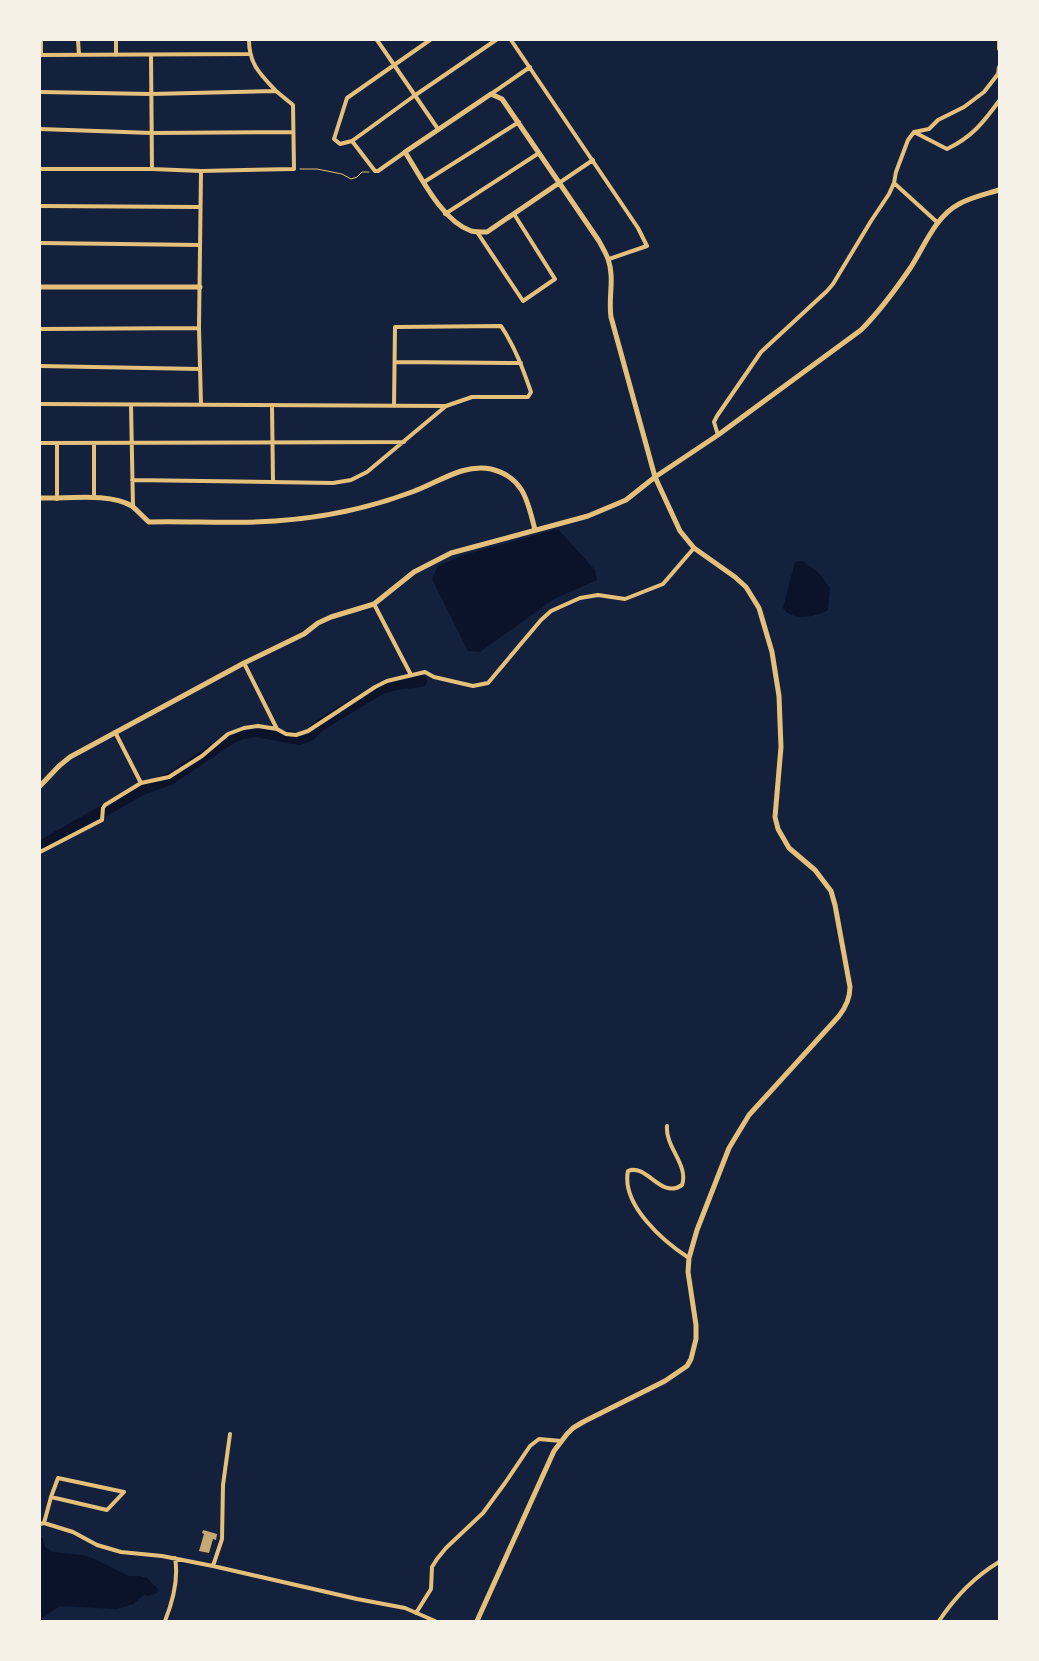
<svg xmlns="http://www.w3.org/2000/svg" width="1039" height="1661" viewBox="0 0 1039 1661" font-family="'Open Sans',sans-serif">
<rect width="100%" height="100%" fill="#14213d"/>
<path fill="#0b132b" d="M 558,529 L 595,570 L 597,580 L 554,599 L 480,652 L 468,651 L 432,579 L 438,566 L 464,555 Z
M 802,561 L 818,572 L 830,588 L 828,610 C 816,617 792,622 783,608 L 795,562 Z
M 40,1538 L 43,1538 L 45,1547 L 53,1552 L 82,1555 L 93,1558 L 129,1576 L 140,1576 L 147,1578 L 158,1589 L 157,1593 L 148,1596 L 144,1595 L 133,1604 L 117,1609 L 60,1606 L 44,1617 L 40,1618 Z"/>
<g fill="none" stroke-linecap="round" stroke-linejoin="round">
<path stroke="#0b132b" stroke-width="12" d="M 40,847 L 142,789 L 170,779 L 231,738 L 243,733 L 256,731 L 300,739 L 310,735 L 320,725 L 381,688 L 396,684 L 421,681"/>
</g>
<path fill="#c6a872" d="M 203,1530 L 217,1534 L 216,1540 L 213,1539 L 209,1553 L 199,1551 L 204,1534 L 202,1533 Z"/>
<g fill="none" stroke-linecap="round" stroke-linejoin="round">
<path stroke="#e5c07b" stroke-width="1" d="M 300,169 L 317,169 L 342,174 L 351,179 L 357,177 L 362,172 L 369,172"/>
<path stroke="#e5c07b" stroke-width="4" d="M 41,40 L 41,55
M 78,40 L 79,55
M 116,40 L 116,55
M 249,40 C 249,64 260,74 276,91
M 377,40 L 438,129
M 511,40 L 638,228 L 647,246 L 609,259
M 999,40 L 999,49
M 40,55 L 249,54
M 151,55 L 152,169
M 40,92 L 151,94 L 276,91 L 293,105 L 294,169 L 201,171 L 199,328 L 201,405
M 491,94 L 530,67
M 40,129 L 152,133 L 293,132
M 914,132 L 929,129 L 938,120 L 964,107 L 984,92 L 998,74 L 999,67
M 352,141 L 414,96 L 496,40
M 405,152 L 378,171 L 375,171 L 352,141 L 340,144 L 334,139 L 347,98 L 430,40
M 40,169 L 152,169 L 201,171
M 424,182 L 519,122
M 559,183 L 593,160
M 894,183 L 938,223
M 40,206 L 200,207
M 445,214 L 539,153
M 477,232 L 523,301 L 555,279 L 514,214
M 40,243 L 200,245
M 40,329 L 199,328
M 396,362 L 521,363
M 40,366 L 200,369
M 40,404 L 446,406 L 472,397 L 528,397 L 531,392 C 523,369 515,347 501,326 L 395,327 L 394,406
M 131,405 L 133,507
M 272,405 L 273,481
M 718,435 L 714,422 L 717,416 L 761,352 L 827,291 L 833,284 L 871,221 L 889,194 L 894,183 L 896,172 L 908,140 L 914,132 L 947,149 C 972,137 983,123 999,101
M 40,443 L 404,442
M 94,443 L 94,498
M 132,480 L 333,483 L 351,480 L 367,472 L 446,406
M 57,499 L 57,443
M 374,604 L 411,675
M 244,663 L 277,729
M 115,732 L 141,783
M 40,852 L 102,820 L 103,808 L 105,805 L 141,783 L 169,777 L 202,756 L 228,734 L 244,728 L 258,726 L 277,729 L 286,734 L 296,735 L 308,731 L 375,687 L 387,681 L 425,672 L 434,677 L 473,686 L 488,683 L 541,620 L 551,611 L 580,598 L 598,595 L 625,599 L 663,584 L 694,548
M 667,1126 C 665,1147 689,1165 682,1185 C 661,1200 647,1163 628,1171 C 621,1205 664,1242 689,1258
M 44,1523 L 51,1497 L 58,1478 L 124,1492 L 107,1510 L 51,1497
M 40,1524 L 44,1523 L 73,1532 L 97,1545 L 121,1552 L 162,1556 L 213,1566 L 357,1599 L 405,1608 L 435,1621
M 213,1566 L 222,1539 L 223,1485 L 230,1434
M 416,1613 L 431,1589 L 432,1567 L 437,1559 L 446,1548 L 483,1513 L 505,1483 L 530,1446 L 539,1439 L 561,1441
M 165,1621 C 173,1601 179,1580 175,1558
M 939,1621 C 955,1597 974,1577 999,1562"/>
<path stroke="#e5c07b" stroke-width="5" d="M 40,287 L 200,287
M 40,498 C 66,499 109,492 132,506 C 138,511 143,517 149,522 C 191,521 233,524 275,521 C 321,518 369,508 412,492 C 438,483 463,463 491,469 C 524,477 528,502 535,530
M 40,786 L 59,766 L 70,757 L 244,663 L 304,634 L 318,623 L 331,617 L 374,604 L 414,572 L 451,553 L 588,516 L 626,500 L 655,477 L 718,435 L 861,330 C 880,311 896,289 911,267 C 925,245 936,216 959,204 C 971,197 986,194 999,190
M 477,1621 L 554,1451 L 567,1434 L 573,1428 L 583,1422 L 665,1381 L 687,1366 L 691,1359 L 696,1339 L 696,1325 L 688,1272 L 689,1258 L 697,1230 L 729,1148 L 749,1115 L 839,1016 C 846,1007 850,999 850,987 L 835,905 L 831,891 L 815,870 L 789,848 L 778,829 L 775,817 L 781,747 L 779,696 L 772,652 L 759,608 L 746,587 L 735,577 L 694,548 L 680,531 L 655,477 L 611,317 C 608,298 615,278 608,259 C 606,253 602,247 599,241 L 502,99 L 491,94 L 405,152 C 421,177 442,221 471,231 C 476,232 481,232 487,232 L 559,183"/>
</g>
<rect width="1039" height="1661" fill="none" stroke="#f6f1e7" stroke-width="82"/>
</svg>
